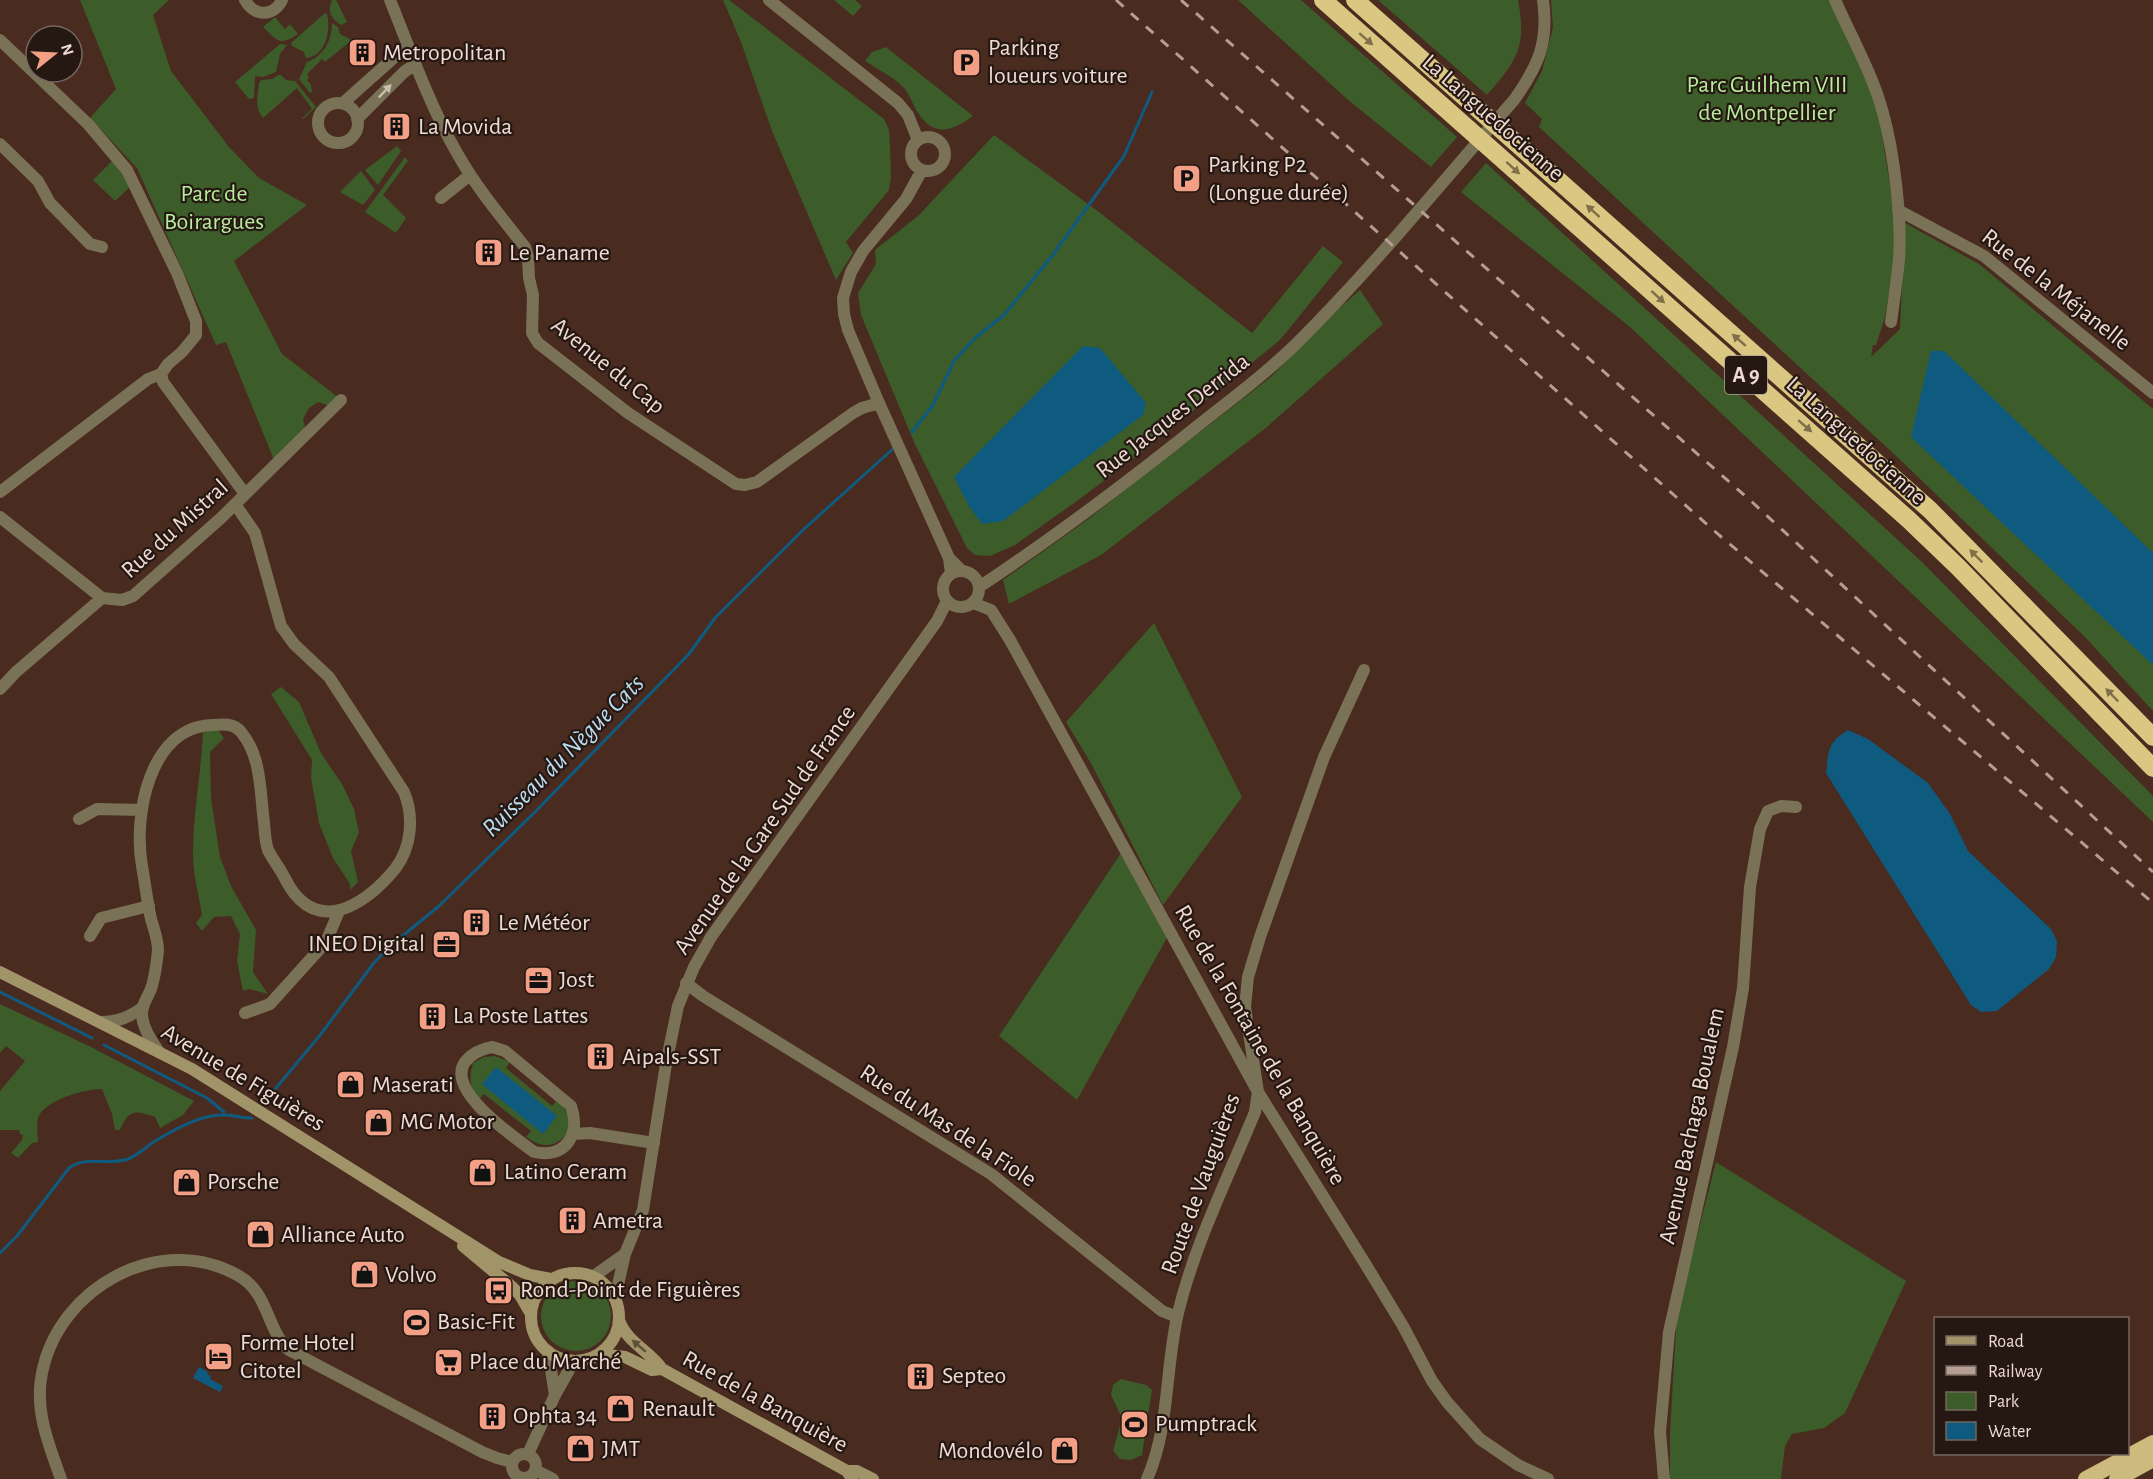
<svg xmlns="http://www.w3.org/2000/svg" width="2153" height="1479" viewBox="0 0 2153 1479" font-family="'Alegreya Sans',sans-serif">
<rect width="100%" height="100%" fill="#492b20"/>
<path fill="#3c5c2a" d="M 80,0 L 169,0 L 153,15 L 171,71 L 229,147 L 259,178 L 307,205 L 234,261 L 282,354 L 339,398 L 330,406 L 318,402 L 309,408 L 303,419 L 306,430 L 274,460 L 226,342 L 216,345 L 137,168 L 90,118 L 116,89 Z
M 332,0 L 336,0 L 347,22 L 341,25 C 331,19 327,10 332,0 Z
M 723,0 L 729,0 L 884,119 L 889,130 L 890,145 L 891,177 L 889,190 L 846,242 L 853,253 L 836,280 L 772,131 L 741,42 Z
M 834,0 L 855,0 L 862,6 L 853,16 Z
M 1238,0 L 1301,0 L 1457,137 L 1431,167 L 1347,99 Z
M 1378,0 L 1518,0 C 1527,46 1517,61 1487,95 Z
M 1551,0 L 1830,0 L 1870,89 L 1879,116 L 1894,210 L 1894,265 L 1885,317 L 1876,345 L 1873,345 L 1871,357 L 1900,329 L 1905,223 L 1979,264 L 2153,409 L 2153,711 L 2085,637 L 1894,454 L 1539,127 L 1542,119 L 1525,103 L 1542,71 L 1553,27 Z
M 325,13 L 327,14 C 331,31 326,56 306,58 L 304,52 L 292,46 L 291,43 Z
M 275,17 L 285,29 L 290,24 L 298,34 C 279,47 277,40 263,27 Z
M 332,23 L 338,27 L 340,34 L 352,40 L 325,62 L 322,59 L 307,74 L 309,77 L 307,80 L 311,85 L 312,92 L 310,93 L 299,79 L 307,62 C 324,56 332,40 332,23 Z
M 280,44 L 287,45 L 280,54 L 276,72 L 263,77 L 255,76 L 254,98 L 249,99 L 235,82 Z
M 886,47 L 973,116 C 952,131 935,138 918,113 C 913,105 910,95 904,88 C 894,77 877,69 865,61 L 872,52 Z
M 278,75 L 281,75 L 286,80 L 295,81 L 316,107 L 303,119 L 302,118 L 312,109 L 297,88 L 263,118 C 254,107 258,96 259,83 L 261,80 L 272,79 Z
M 994,135 L 1099,212 L 1252,333 L 1323,246 L 1343,262 L 1280,340 L 1151,445 L 1081,498 L 1015,545 L 990,556 L 975,555 L 967,548 L 914,442 L 861,315 L 858,293 L 876,264 L 875,250 L 918,216 Z
M 397,146 L 401,151 L 378,185 L 365,170 Z
M 405,157 L 408,161 L 383,195 L 406,218 L 396,233 L 365,212 Z
M 112,161 L 125,174 L 130,187 L 115,201 L 93,180 Z
M 1486,163 L 1922,562 L 2153,796 L 2153,822 L 1630,327 L 1461,192 Z
M 361,171 L 375,190 L 363,205 L 340,192 Z
M 1360,290 L 1383,324 L 1267,427 L 1101,555 L 1009,604 L 1003,580 L 1087,520 L 1272,376 L 1330,316 Z
M 1154,623 L 1242,797 L 1163,905 L 1092,765 L 1066,722 Z
M 281,687 L 299,702 L 321,753 L 342,784 L 354,809 L 359,832 L 351,851 L 358,882 L 350,890 L 350,884 L 333,858 L 319,823 L 311,778 L 312,760 L 271,694 Z
M 217,729 L 224,738 L 210,752 L 211,798 L 220,857 L 231,886 L 256,930 L 253,972 L 268,994 L 249,989 L 243,991 L 237,961 L 240,934 L 231,916 L 214,917 L 202,931 L 196,923 L 202,915 C 199,896 193,875 193,856 C 193,814 201,773 203,732 Z
M 1123,850 L 1169,934 L 1077,1100 L 999,1036 Z
M 0,1004 L 91,1047 L 194,1101 L 183,1115 L 160,1128 L 155,1117 C 135,1110 129,1109 120,1130 L 115,1130 L 112,1114 L 102,1089 C 85,1089 44,1100 38,1118 C 36,1125 38,1134 38,1142 L 32,1143 L 18,1158 L 11,1153 L 22,1140 L 23,1135 L 20,1134 L 19,1130 L 0,1130 L 0,1091 L 25,1061 L 6,1046 L 0,1053 Z
M 495,1056 L 510,1062 L 506,1068 L 552,1106 L 557,1100 C 563,1107 568,1112 570,1121 C 572,1136 553,1149 539,1144 C 535,1143 530,1139 526,1137 L 531,1131 L 484,1094 L 479,1099 C 469,1087 469,1078 473,1063 L 484,1057 Z
M 1716,1162 L 1906,1281 L 1845,1413 L 1824,1428 L 1792,1434 L 1785,1446 L 1781,1479 L 1670,1479 L 1670,1431 L 1677,1314 Z
M541 1316a35 35 0 1 1 70 0a35 35 0 1 1-70 0Z
M 1121,1379 L 1146,1385 L 1152,1390 L 1142,1455 L 1131,1460 L 1120,1459 L 1113,1451 L 1122,1418 L 1111,1395 L 1113,1385 Z"/>
<path fill="#0f5b80" d="M 1083,346 L 1100,348 L 1146,403 L 1143,415 L 1003,521 L 982,524 L 969,506 L 954,477 Z
M 1931,351 L 1944,351 L 2153,553 L 2153,665 L 1911,437 Z
M 1848,730 L 1868,739 L 1928,783 L 1950,814 L 1968,851 L 2051,929 L 2057,941 L 2056,957 L 2049,969 L 1997,1011 L 1981,1012 L 1971,1005 L 1826,773 C 1829,750 1827,743 1848,730 Z
M 496,1067 L 557,1116 L 543,1134 L 482,1084 Z
M 199,1367 L 208,1372 L 207,1374 L 211,1376 L 210,1379 L 223,1386 L 220,1392 L 193,1378 Z"/>
<g fill="none" stroke-linecap="round" stroke-linejoin="round">
<path stroke="#0f5b80" stroke-width="3" d="M 912,432 L 933,405 L 954,361 L 975,338 L 1004,315 L 1052,256 L 1124,156 L 1152,92
M 0,992 L 92,1038
M 104,1045 L 207,1098 L 224,1112
M 266,1100 L 321,1034 L 373,964 L 389,947 L 439,906 L 535,812 L 689,654 L 715,618 L 803,530 L 895,447
M 0,1253 L 17,1236 L 69,1168 C 87,1155 108,1166 128,1159 C 138,1155 146,1147 155,1141 C 174,1130 201,1114 224,1115 C 233,1115 242,1118 252,1118"/>
<path stroke="#7a7257" stroke-width="12" d="M 245,0 C 254,17 274,17 282,0
M 390,0 C 411,52 429,104 457,153 C 476,187 501,217 525,247 L 528,257 L 529,278 L 533,295 L 532,333 L 538,343 L 628,413 L 736,484 L 745,485 L 757,482 L 853,413 L 862,408 L 879,403
M 769,0 L 898,103 L 908,115 L 918,140
M 1835,0 C 1851,36 1873,75 1883,113 C 1894,153 1902,218 1899,259 C 1897,280 1894,301 1891,322
M 0,40 L 88,124 L 127,170 L 177,273 L 196,321 L 196,335 L 182,352 L 168,364 L 161,374 L 163,382 L 245,494
M 343,103 L 407,46
M318 123a20 20 0 1 1 40 0a20 20 0 1 1-40 0Z
M 357,119 L 404,72 L 414,65
M911 154a17 17 0 1 1 34 0a17 17 0 1 1-34 0Z
M 0,144 L 38,181 L 50,203 L 90,244 L 102,247
M 922,170 L 906,199 L 863,251 L 851,272 L 843,298 L 844,314 L 848,330 L 879,403 L 949,558 L 951,573
M 441,198 L 470,175
M 1898,210 L 1984,256 L 2153,393
M 0,492 L 148,379 L 161,374
M 0,517 L 102,598
M 949,558 L 962,571
M 1364,670 L 1324,757 L 1260,937 L 1248,977 L 1245,1007 L 1258,1092 L 1366,1265 L 1403,1326 L 1432,1381 L 1447,1402 L 1480,1439 L 1518,1465 L 1548,1479
M 0,689 L 16,672 L 102,598 L 122,600 L 133,596 L 221,518 L 341,400
M 79,819 L 97,809 L 142,810
M 90,936 L 101,918 L 149,906
M 686,983 L 703,996 L 991,1174 L 1162,1311 L 1177,1317
M 245,1013 L 270,1004 L 326,942 L 339,911
M 101,1022 C 118,1022 130,1017 143,1007
M 492,1047 L 505,1051 L 571,1106 C 581,1134 566,1159 534,1152 C 514,1137 445,1090 465,1062 C 472,1053 481,1049 492,1047 Z
M 159,1052 C 152,1041 143,1029 142,1015 C 141,1005 149,996 152,986 C 155,975 157,961 158,950 C 158,940 154,929 151,919 C 147,901 145,883 142,866 C 133,817 149,727 212,725 C 223,724 234,723 241,732 C 262,757 260,793 264,823 C 265,832 265,842 268,850 C 272,858 278,866 282,873 C 286,880 289,887 294,893 C 326,934 371,898 395,869 C 412,847 414,816 404,792 L 329,677 L 294,644 L 281,626 L 255,533 L 235,504
M 574,1134 L 590,1133 L 654,1143
M 548,1351 L 555,1395
M512 1466a12 12 0 1 1 24 0a12 12 0 1 1-24 0Z
M 528,1454 L 555,1395 L 574,1361
M 535,1470 L 553,1479
M 61,1479 C 49,1445 34,1410 42,1373 C 59,1287 160,1231 239,1276 C 269,1293 266,1329 289,1350 L 482,1452 L 497,1458 L 512,1462
M 1664,1479 L 1660,1432 L 1669,1332 L 1733,1047 L 1743,988 L 1750,887 L 1760,829 L 1768,811 L 1781,806 L 1796,807"/>
<path stroke="#7a7257" stroke-width="12" d="M943 589a18 18 0 1 1 36 0a18 18 0 1 1-36 0Z
M 979,587 C 1053,538 1125,484 1195,428 C 1230,400 1267,373 1299,341 C 1375,265 1443,181 1514,100 C 1538,66 1549,43 1543,0
M 973,603 L 991,610 L 1010,640 L 1258,1092 L 1255,1112 C 1228,1178 1195,1243 1178,1313 C 1165,1368 1170,1427 1147,1479
M 594,1276 L 625,1254
M 615,1298 L 625,1254 L 643,1210 L 666,1064 L 678,1006 L 694,967 L 711,937 L 937,621 L 947,601"/>
<path stroke="#a19469" stroke-width="12" d="M 0,972 L 192,1069 L 499,1262 L 530,1275 L 551,1279
M 463,1246 L 511,1286 L 520,1295 L 531,1314
M531 1317a44 44 0 1 1 88 0a44 44 0 1 1-88 0Z
M 619,1320 C 627,1343 650,1351 662,1369 L 847,1471 L 852,1479
M 599,1354 L 625,1357 L 652,1370 L 662,1369
M 847,1471 L 857,1471 L 873,1479"/>
<path stroke="#ccbb7c" stroke-width="16" d="M 2086,1479 L 2153,1443
M 2117,1479 L 2153,1459"/>
<path stroke="#dac782" stroke-width="18" d="M 1323,0 L 1909,520 L 1958,567 L 2153,768
M 1355,0 L 1930,510 L 2153,737"/>
<path stroke="#b69e95" stroke-width="3" stroke-dasharray="10 10" stroke-linecap="butt" d="M 1116,0 L 1719,535 L 2153,903
M 1181,0 L 1751,501 L 2153,872"/>
</g>
<defs><path id="oneway-solid" d="M-6-.8H1V-3.2L6.5 0L1 3.2V.8H-6Z" transform="scale(1.5)"/></defs>
<g fill="#80704a">
<use href="#oneway-solid" transform="translate(1366 39) rotate(41)"/>
<use href="#oneway-solid" transform="translate(1513 168) rotate(42)"/>
<use href="#oneway-solid" transform="translate(1593 211) rotate(-138)"/>
<use href="#oneway-solid" transform="translate(1658 297) rotate(42)"/>
<use href="#oneway-solid" transform="translate(1739 340) rotate(-139)"/>
<use href="#oneway-solid" transform="translate(1805 426) rotate(41)"/>
<use href="#oneway-solid" transform="translate(1976 556) rotate(-135)"/>
<use href="#oneway-solid" transform="translate(2112 695) rotate(-134)"/>
</g>
<use fill="#ccbcae" href="#oneway-solid" transform="translate(385 91) rotate(-46)"/>
<use fill="#5d5039" href="#oneway-solid" transform="translate(639 1346) rotate(-139)"/>
<defs>
<symbol id="building-square" viewBox="-11 -11 22 22"><rect x="-9" y="-9" width="18" height="18" rx="4" fill="#f39f85" stroke="#251812"/><path d="M-4-6H4V6H1V3H-1V6H-4ZM-2.5-4.3h1.7v1.8h-1.7ZM.8-4.3h1.7v1.8H.8ZM-2.5-1h1.7V.8h-1.7ZM.8-1h1.7V.8H.8Z" fill="#111"/></symbol>
<symbol id="parking-square" viewBox="-11 -11 22 22"><rect x="-9" y="-9" width="18" height="18" rx="4" fill="#f39f85" stroke="#251812"/><path d="M-3.5-5.5H1a3.5 3.5 0 0 1 0 7H-1V5.5H-3.5ZM-1-3.4V-.6H.8a1.4 1.4 0 0 0 0-2.8Z" fill="#111"/></symbol>
<symbol id="office-square" viewBox="-11 -11 22 22"><rect x="-9" y="-9" width="18" height="18" rx="4" fill="#f39f85" stroke="#251812"/><path d="M-6-3h4V-5.5h4V-3h4V5H-6ZM-1-4.5V-3h2v-1.5ZM-6 0V1H6V0Z" fill="#111"/></symbol>
<symbol id="shop-square" viewBox="-11 -11 22 22"><rect x="-9" y="-9" width="18" height="18" rx="4" fill="#f39f85" stroke="#251812"/><path d="M-5-2.5h2.3a2.7 3.5 0 0 1 5.4 0H5L5.5 6h-11ZM-1.5-2.5h3a1.5 2.3 0 0 0-3 0Z" fill="#111"/></symbol>
<symbol id="bus-square" viewBox="-11 -11 22 22"><rect x="-9" y="-9" width="18" height="18" rx="4" fill="#f39f85" stroke="#251812"/><path d="M-5-6H5V4H4V6H2V4H-2V6H-4V4H-5ZM-3.5-4V0h7V-4ZM-3.5 1.2v1.5H-2V1.2ZM2 1.2v1.5H3.5V1.2Z" fill="#111"/></symbol>
<symbol id="stadium-square" viewBox="-11 -11 22 22"><rect x="-9" y="-9" width="18" height="18" rx="4" fill="#f39f85" stroke="#251812"/><path d="M0-5a6.5 5 0 1 0 0 10a6.5 5 0 1 0 0-10ZM-3.5-1.8h7v3.6h-7Z" fill="#111"/></symbol>
<symbol id="hotel-square" viewBox="-11 -11 22 22"><rect x="-9" y="-9" width="18" height="18" rx="4" fill="#f39f85" stroke="#251812"/><path d="M-6-4.5h1.5V1H6V5H4.5V3h-9V5H-6ZM-4 0a1.8 1.8 0 1 1 3.6 0ZM.5 0V-2.5h3Q6-2.5 6 0Z" fill="#111"/></symbol>
<symbol id="supermarket-square" viewBox="-11 -11 22 22"><rect x="-9" y="-9" width="18" height="18" rx="4" fill="#f39f85" stroke="#251812"/><path d="M-6-5.5h2.5l.6 2H6L4.5 2H-2.5L-4.4-4H-6ZM-1.5 3.2a1.3 1.3 0 1 0 .1 0ZM3 3.2a1.3 1.3 0 1 0 .1 0Z" fill="#111"/></symbol>
</defs>
<g fill-rule="evenodd">
<use href="#building-square" x="346" y="36" width="33" height="33"/>
<use href="#parking-square" x="950" y="46" width="33" height="33"/>
<use href="#building-square" x="380" y="110" width="33" height="33"/>
<use href="#parking-square" x="1170" y="162" width="33" height="33"/>
<use href="#building-square" x="472" y="236" width="33" height="33"/>
<use href="#building-square" x="460" y="906" width="33" height="33"/>
<use href="#office-square" x="430" y="928" width="33" height="33"/>
<use href="#office-square" x="522" y="964" width="33" height="33"/>
<use href="#building-square" x="416" y="1000" width="33" height="33"/>
<use href="#building-square" x="584" y="1040" width="33" height="33"/>
<use href="#shop-square" x="334" y="1068" width="33" height="33"/>
<use href="#shop-square" x="362" y="1106" width="33" height="33"/>
<use href="#shop-square" x="466" y="1156" width="33" height="33"/>
<use href="#shop-square" x="170" y="1166" width="33" height="33"/>
<use href="#building-square" x="556" y="1204" width="33" height="33"/>
<use href="#shop-square" x="244" y="1218" width="33" height="33"/>
<use href="#shop-square" x="348" y="1258" width="33" height="33"/>
<use href="#bus-square" x="482" y="1274" width="33" height="33"/>
<use href="#stadium-square" x="400" y="1306" width="33" height="33"/>
<use href="#hotel-square" x="202" y="1340" width="33" height="33"/>
<use href="#supermarket-square" x="432" y="1346" width="33" height="33"/>
<use href="#building-square" x="904" y="1360" width="33" height="33"/>
<use href="#shop-square" x="604" y="1392" width="33" height="33"/>
<use href="#building-square" x="476" y="1400" width="33" height="33"/>
<use href="#stadium-square" x="1118" y="1408" width="33" height="33"/>
<use href="#shop-square" x="564" y="1432" width="33" height="33"/>
<use href="#shop-square" x="1048" y="1434" width="33" height="33"/>
</g>
<g text-anchor="middle" dominant-baseline="central" stroke-width="4.5" stroke-linejoin="round" paint-order="stroke">
<rect fill="#251812" stroke="#b2a099" stroke-width="1.5" x="1725" y="356" width="42" height="38" rx="4.5"/>
<g font-size="22" font-weight="bold" fill="#efdbd3">
<text x="1746" y="375">A 9</text>
</g>
<g font-size="24" fill="#efdbd3" stroke="#251812" text-anchor="start">
<text x="988" y="48">Parking<tspan x="988" dy="28">loueurs voiture</tspan></text>
<text x="383" y="53">Metropolitan</text>
<text x="418" y="127">La Movida</text>
<text x="1208" y="165">Parking P2<tspan x="1208" dy="28">(Longue durée)</tspan></text>
<text x="509" y="253">Le Paname</text>
<text x="498" y="923">Le Météor</text>
<text x="425" y="944" text-anchor="end">INEO Digital</text>
<text x="559" y="980">Jost</text>
<text x="453" y="1016">La Poste Lattes</text>
<text x="622" y="1057">Aipals-SST</text>
<text x="372" y="1085">Maserati</text>
<text x="400" y="1122">MG Motor</text>
<text x="504" y="1172">Latino Ceram</text>
<text x="207" y="1182">Porsche</text>
<text x="593" y="1221">Ametra</text>
<text x="281" y="1235">Alliance Auto</text>
<text x="385" y="1275">Volvo</text>
<text x="520" y="1290">Rond-Point de Figuières</text>
<text x="437" y="1322">Basic-Fit</text>
<text x="240" y="1343">Forme Hotel<tspan x="240" dy="28">Citotel</tspan></text>
<text x="469" y="1362">Place du Marché</text>
<text x="942" y="1376">Septeo</text>
<text x="642" y="1409">Renault</text>
<text x="513" y="1416">Ophta 34</text>
<text x="1155" y="1424">Pumptrack</text>
<text x="602" y="1449">JMT</text>
<text x="1043" y="1451" text-anchor="end">Mondovélo</text>
</g>
<g font-size="24" fill="#b6ec9b" stroke="#251812">
<text x="1767" y="85">Parc Guilhem VIII<tspan x="1767" dy="28">de Montpellier</tspan></text>
<text x="214" y="194">Parc de<tspan x="214" dy="28">Boirargues</tspan></text>
</g>
<g font-size="24" fill="#efdbd3" stroke="#251812">
<text transform="translate(1493 118) rotate(41)">La Languedocienne</text>
<text transform="translate(2056 290) rotate(38)">Rue de la Méjanelle</text>
<text transform="translate(608 366) rotate(39)">Avenue du Cap</text>
<text transform="translate(1173 416) rotate(-38)">Rue Jacques Derrida</text>
<text transform="translate(1856 441) rotate(42)">La Languedocienne</text>
<text transform="translate(175 529) rotate(-42)">Rue du Mistral</text>
<text transform="translate(765 830) rotate(-55)">Avenue de la Gare Sud de France</text>
<text transform="translate(1260 1045) rotate(60)">Rue de la Fontaine de la Banquière</text>
<text transform="translate(243 1078) rotate(31)">Avenue de Figuières</text>
<text transform="translate(948 1126) rotate(33)">Rue du Mas de la Fiole</text>
<text transform="translate(1692 1126) rotate(-78)">Avenue Bachaga Boualem</text>
<text transform="translate(1201 1184) rotate(-70)">Route de Vauguières</text>
<text transform="translate(765 1402) rotate(29)">Rue de la Banquière</text>
</g>
<g font-size="26" font-style="italic" fill="#b9dcf2" stroke="#251812">
<text transform="translate(563 756) rotate(-45)">Ruisseau du Nègue Cats</text>
</g>
</g>
<rect x="1934" y="1317" width="195" height="138" fill="#251812" stroke="#76665f" stroke-width="1.5"/>
<rect x="1946" y="1336" width="30" height="9" fill="#a19469" stroke="#76665f" stroke-width="1.5"/>
<text x="1988" y="1347" font-size="18" fill="#efdbd3">Road</text>
<rect x="1946" y="1366" width="30" height="9" fill="#b69e95" stroke="#76665f" stroke-width="1.5"/>
<text x="1988" y="1377" font-size="18" fill="#efdbd3">Railway</text>
<rect x="1946" y="1392" width="30" height="18" fill="#3c5c2a" stroke="#76665f" stroke-width="1.5"/>
<text x="1988" y="1407" font-size="18" fill="#efdbd3">Park</text>
<rect x="1946" y="1422" width="30" height="18" fill="#0f5b80" stroke="#76665f" stroke-width="1.5"/>
<text x="1988" y="1437" font-size="18" fill="#efdbd3">Water</text>
<g transform="translate(54 54) rotate(72)"><circle r="28" fill="#251812" stroke="#76665f" stroke-width="1.5"/>
<path d="M0-4.5L10 22L0 15L-10 22Z" fill="#f39f85"/>
<text y="-9" font-size="16" font-weight="bold" text-anchor="middle" fill="#efdbd3">N</text>
</g>
</svg>
